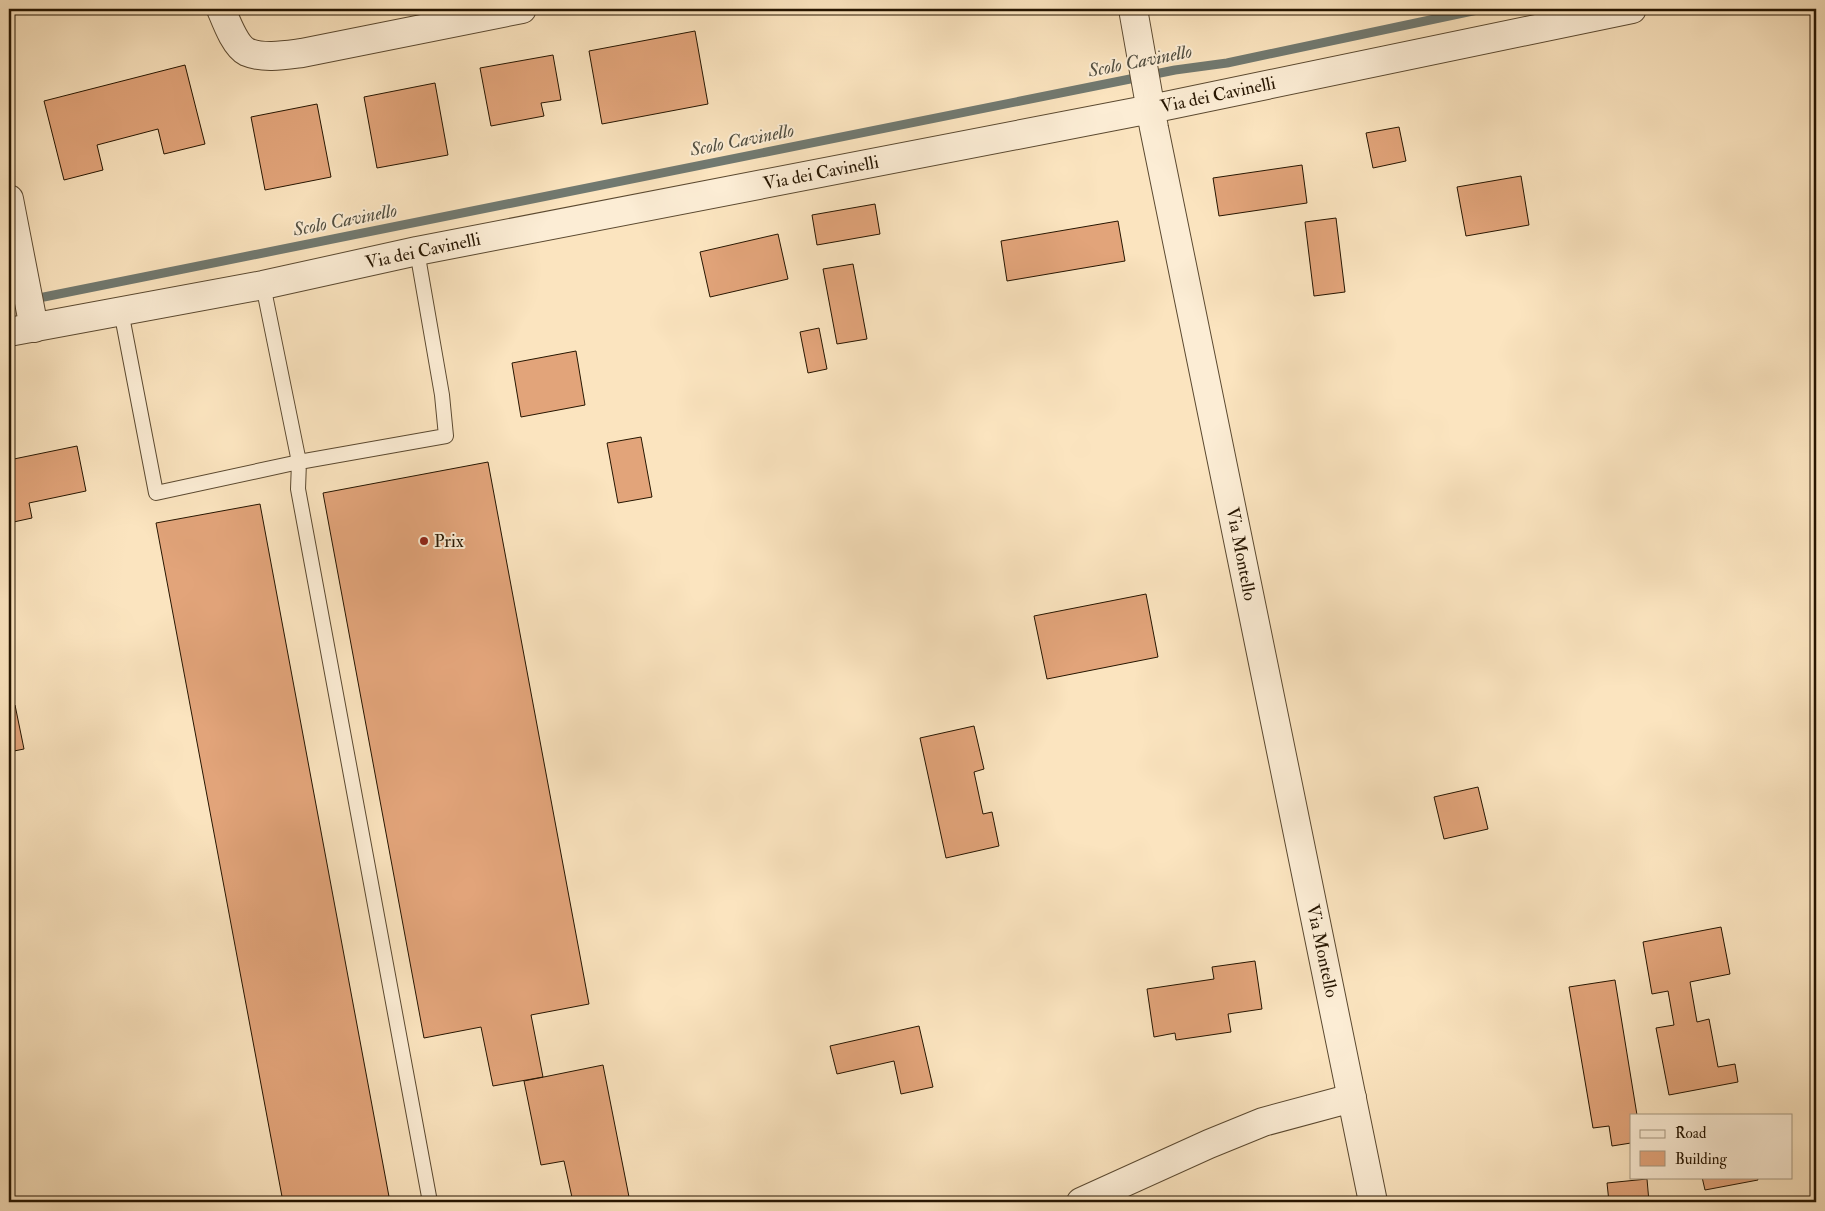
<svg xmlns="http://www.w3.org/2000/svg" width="1825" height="1211" viewBox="0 0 1825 1211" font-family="'IM FELL Double Pica',serif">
<rect width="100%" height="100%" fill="#fbe4bf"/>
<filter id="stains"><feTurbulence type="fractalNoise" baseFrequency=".004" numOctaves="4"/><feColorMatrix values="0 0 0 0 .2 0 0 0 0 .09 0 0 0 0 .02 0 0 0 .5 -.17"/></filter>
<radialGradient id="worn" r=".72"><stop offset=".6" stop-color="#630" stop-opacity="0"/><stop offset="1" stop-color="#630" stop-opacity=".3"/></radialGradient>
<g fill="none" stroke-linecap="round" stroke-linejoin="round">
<path stroke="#717970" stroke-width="9" d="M 9,304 L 1175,70 L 1227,63 L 1482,9"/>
</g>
<path fill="#e2a47a" stroke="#261500" d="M 695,31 L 708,104 L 602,124 L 589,51 Z
M 553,55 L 561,100 L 541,103 L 544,116 L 491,126 L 480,68 Z
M 185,65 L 205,144 L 164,154 L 158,129 L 97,145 L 103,170 L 64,180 L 44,101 Z
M 435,83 L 448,155 L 377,168 L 364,97 Z
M 317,104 L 331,177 L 265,190 L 251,117 Z
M 1399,127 L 1406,161 L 1373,168 L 1366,133 Z
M 1302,165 L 1307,203 L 1219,216 L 1213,178 Z
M 1521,176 L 1529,225 L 1466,236 L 1457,187 Z
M 875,204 L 880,234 L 817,245 L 812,215 Z
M 1336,218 L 1345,292 L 1314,296 L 1305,222 Z
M 1118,221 L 1125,261 L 1007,281 L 1001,241 Z
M 778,234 L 788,279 L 710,297 L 700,252 Z
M 853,264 L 867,339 L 837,344 L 823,269 Z
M 819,328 L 827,369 L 808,373 L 800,332 Z
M 576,351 L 585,405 L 521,417 L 512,363 Z
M 641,437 L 652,497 L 618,503 L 607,443 Z
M 77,446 L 86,491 L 29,503 L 32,518 L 9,523 L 9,460 Z
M 488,462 L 589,1004 L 531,1015 L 543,1077 L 493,1086 L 481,1027 L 424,1038 L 323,493 Z
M 260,504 L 390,1202 L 283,1202 L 156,523 Z
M 1146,594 L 1158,657 L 1047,679 L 1034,616 Z
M 15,705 L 24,749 L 9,752 L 9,706 Z
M 974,726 L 984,769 L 974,772 L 983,814 L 992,812 L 999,846 L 946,858 L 920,738 Z
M 1478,787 L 1488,829 L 1444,839 L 1434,797 Z
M 1721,927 L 1730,974 L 1690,982 L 1697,1022 L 1709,1019 L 1718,1067 L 1735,1064 L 1738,1082 L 1669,1095 L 1656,1028 L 1674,1025 L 1668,991 L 1652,994 L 1643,942 Z
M 1255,961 L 1262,1009 L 1228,1014 L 1231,1032 L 1176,1040 L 1175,1033 L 1154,1037 L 1147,989 L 1214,979 L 1212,967 Z
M 1615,980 L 1637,1115 L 1631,1115 L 1631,1143 L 1612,1146 L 1609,1126 L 1593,1128 L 1569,987 Z
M 919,1026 L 933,1087 L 901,1094 L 894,1061 L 837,1074 L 830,1046 Z
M 603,1065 L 630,1202 L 573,1202 L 564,1161 L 541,1165 L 524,1081 Z
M 1702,1177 L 1757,1177 L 1758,1180 L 1705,1190 Z
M 1647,1179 L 1649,1202 L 1609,1202 L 1607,1183 Z"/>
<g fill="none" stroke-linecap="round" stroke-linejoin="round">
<defs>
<path id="service" d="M 263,285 L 299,462 L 298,489 L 430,1202
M 121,311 L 156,493 L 299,462 L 446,436 L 442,395 L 417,251"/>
<path id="minor" d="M 221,9 C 226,21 235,46 247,52 C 263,59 286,55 302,53 L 522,9
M 9,199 L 34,328
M 1081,1202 L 1209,1144 L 1263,1122 L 1352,1098"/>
<path id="tertiary" d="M 1133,9 L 1154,128 L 1373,1202
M 9,332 L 263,285 L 417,251 L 1151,109 L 1632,9"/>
</defs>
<use href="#service" stroke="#5b4930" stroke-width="16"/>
<use href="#minor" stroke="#5b4930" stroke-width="30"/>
<use href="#tertiary" stroke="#5b4930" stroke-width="30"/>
<use href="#service" stroke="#fcedd5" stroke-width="14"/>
<use href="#minor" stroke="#fcedd5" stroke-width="28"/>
<use href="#tertiary" stroke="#fcedd5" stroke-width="28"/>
</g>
<circle fill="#8f2418" stroke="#fcedd5" stroke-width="2" cx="424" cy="541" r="5"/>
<g text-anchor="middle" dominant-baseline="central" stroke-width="4" stroke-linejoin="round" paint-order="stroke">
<g font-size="18" fill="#261500" stroke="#fcedd5">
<text transform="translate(1218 95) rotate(-12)">Via dei Cavinelli</text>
<text transform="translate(821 173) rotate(-11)">Via dei Cavinelli</text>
<text transform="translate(423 251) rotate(-12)">Via dei Cavinelli</text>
<text transform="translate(1241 554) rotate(79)">Via Montello</text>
<text transform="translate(1322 951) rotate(78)">Via Montello</text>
</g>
<g font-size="18" fill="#261500" stroke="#fcedd5" text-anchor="start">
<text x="434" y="541">Prix</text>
</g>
<g font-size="19" font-style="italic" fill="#524f41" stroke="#fcedd5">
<text transform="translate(1140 61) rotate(-11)">Scolo Cavinello</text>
<text transform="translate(742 140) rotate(-11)">Scolo Cavinello</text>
<text transform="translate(345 220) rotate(-11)">Scolo Cavinello</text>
</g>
</g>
<rect width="1825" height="1211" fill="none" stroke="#fbe4bf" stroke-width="30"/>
<rect x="10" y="10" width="1805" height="1191" fill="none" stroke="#261500" stroke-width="2.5"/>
<rect x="15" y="15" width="1795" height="1181" fill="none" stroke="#261500"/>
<rect x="1630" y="1114" width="162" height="65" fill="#fcedd5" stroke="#a69780"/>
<rect x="1640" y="1130" width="25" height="8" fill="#fcedd5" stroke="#a69780"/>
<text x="1675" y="1138" font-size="15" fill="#261500">Road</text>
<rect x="1640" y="1151" width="25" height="15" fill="#e2a47a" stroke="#a69780"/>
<text x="1675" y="1164" font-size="15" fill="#261500">Building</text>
<rect width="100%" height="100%" filter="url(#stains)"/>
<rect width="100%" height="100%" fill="url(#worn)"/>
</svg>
